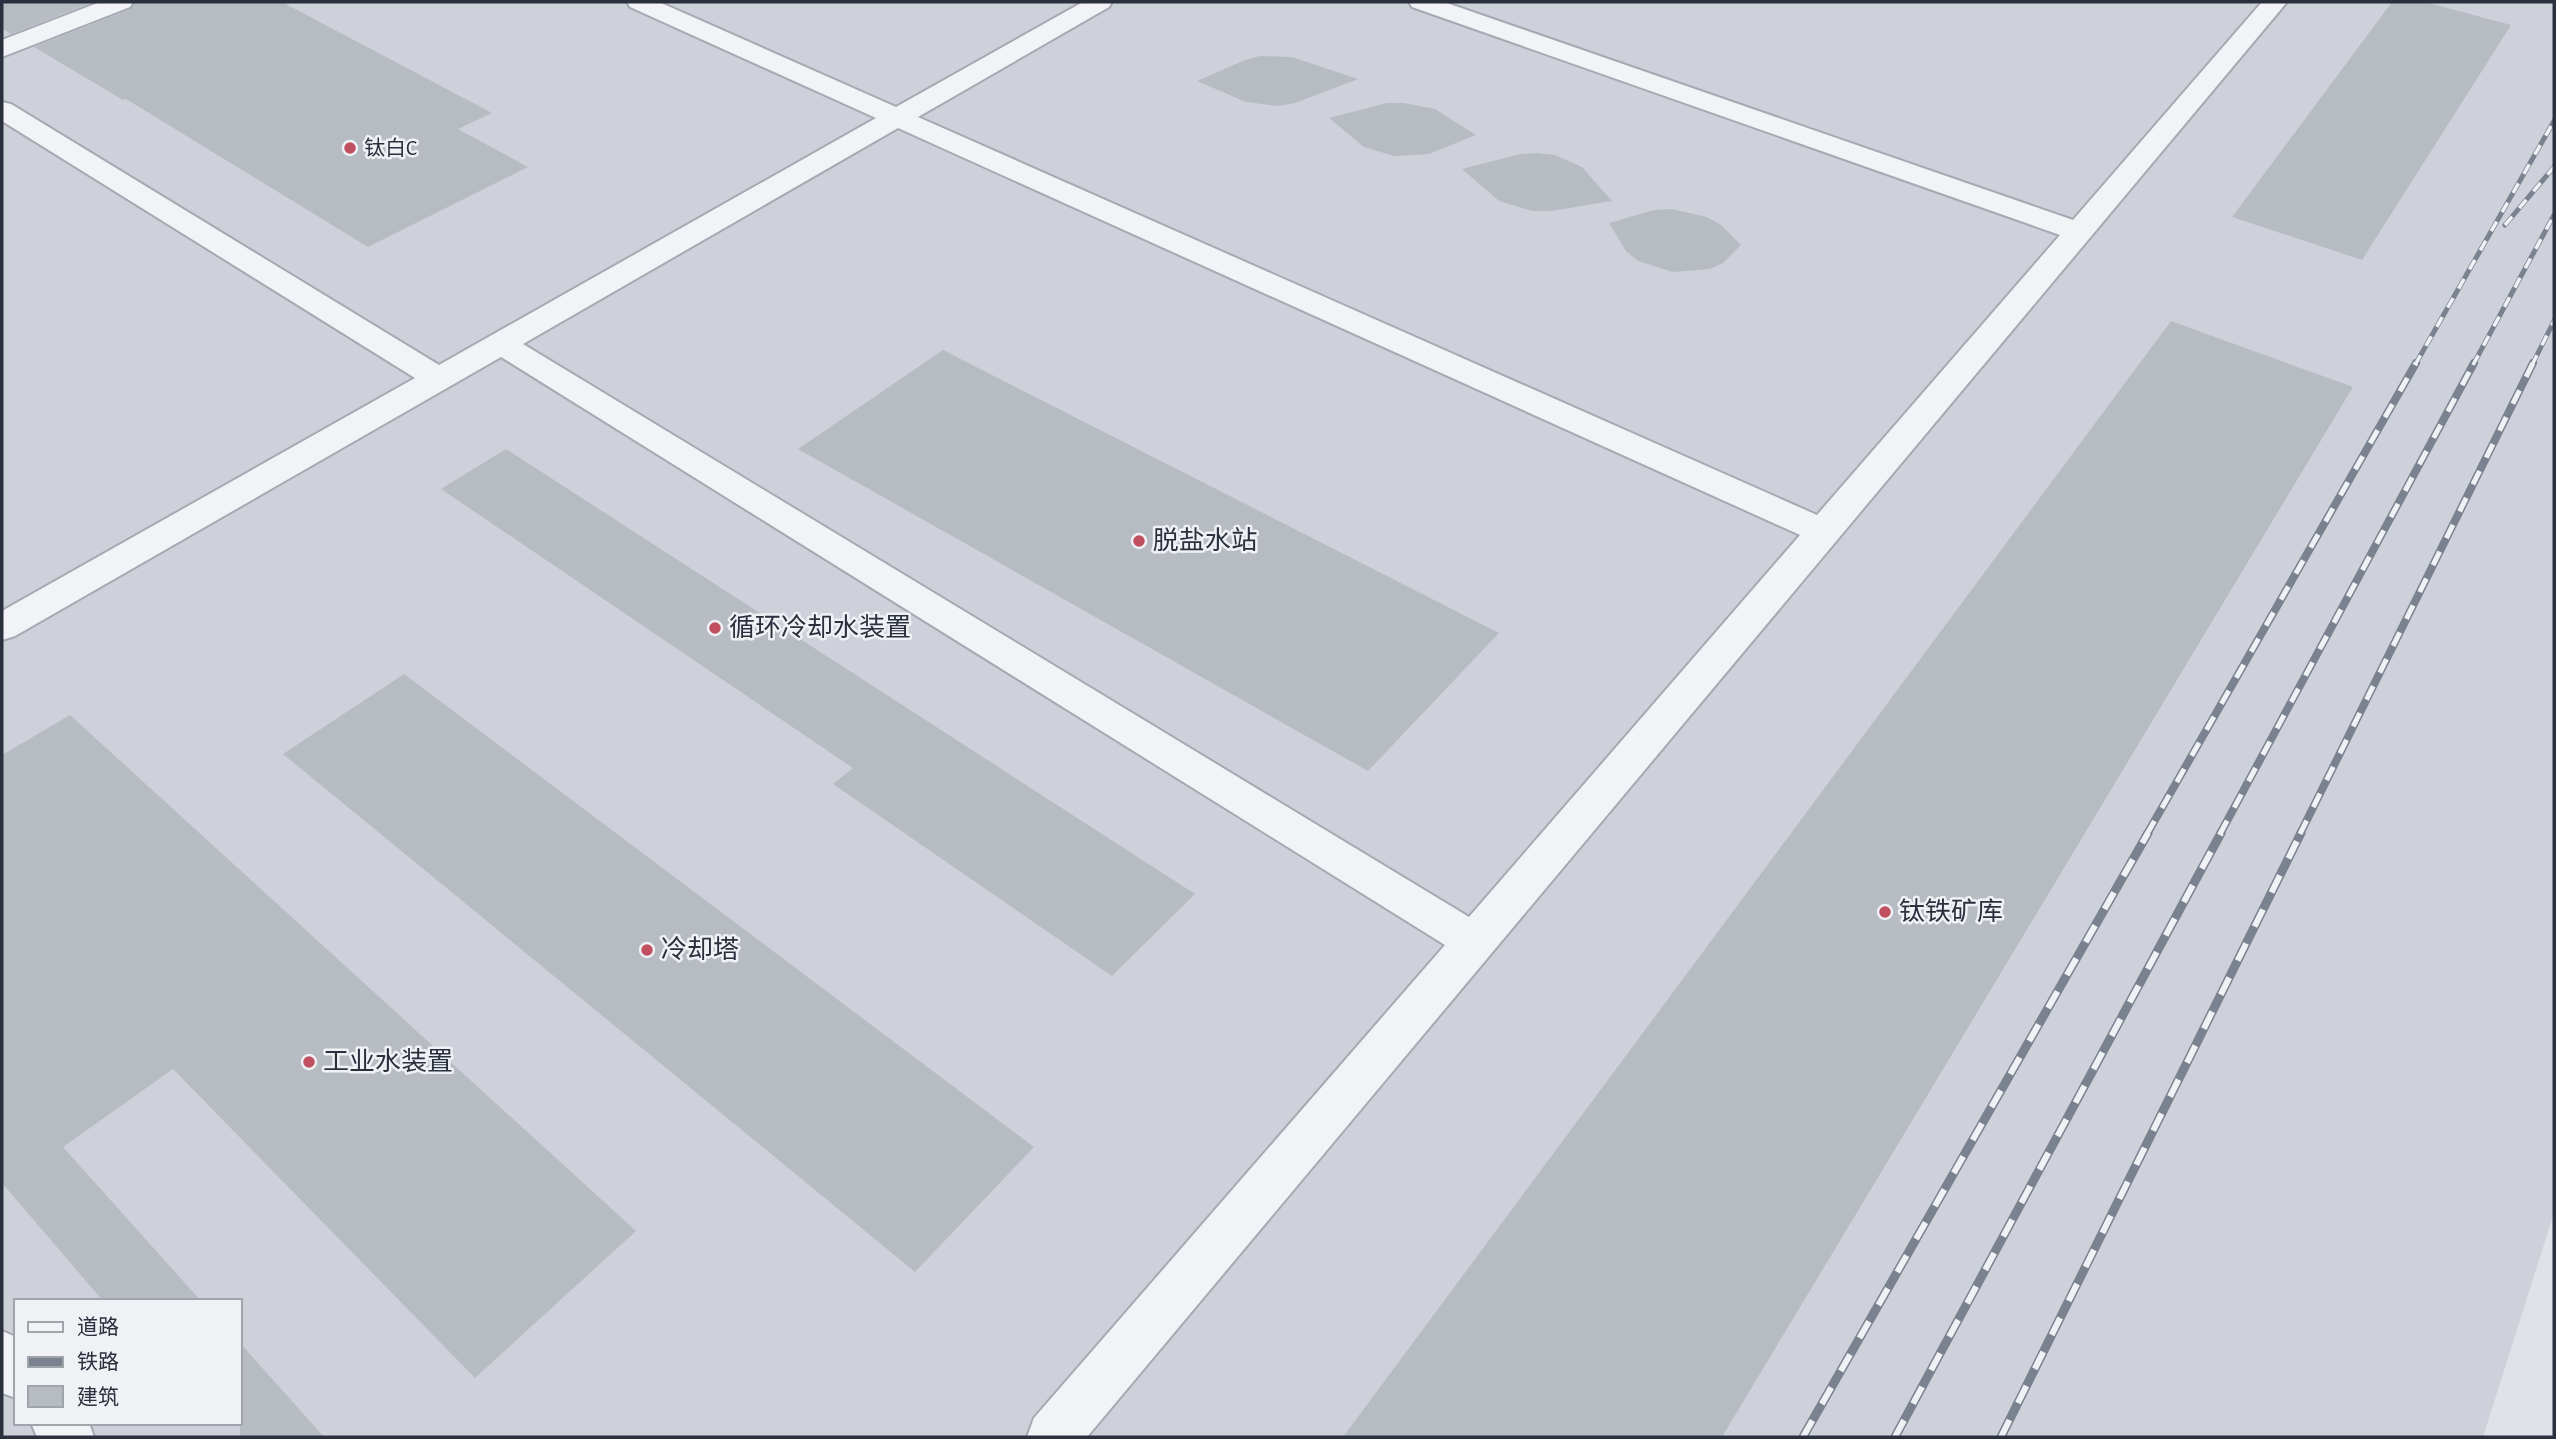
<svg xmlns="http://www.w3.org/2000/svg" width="2556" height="1439" viewBox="0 0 2556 1439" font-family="'Alegreya Sans','Noto Sans SC',sans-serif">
<rect width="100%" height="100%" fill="#dfe2e7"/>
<path fill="#ced1d9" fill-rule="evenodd" d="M 2,2 L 2554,2 L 2554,1213 L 2483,1437 L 2,1437 ZM 16,1301 L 240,1301 L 240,1423 L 16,1423 Z"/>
<path fill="#b7bcc3" d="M 2,2 L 93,2 L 11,34 L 2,28 Z
M 136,2 L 282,2 L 492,113 L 458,129 L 528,167 L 368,247 L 126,99 L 123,100 L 34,47 L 131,9 Z
M 2392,2 L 2425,2 L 2511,25 L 2362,260 L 2232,217 Z
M 1260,56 L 1292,57 L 1358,79 L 1295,103 L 1278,106 L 1246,102 L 1197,81 L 1245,60 Z
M 1387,103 L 1404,103 L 1435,109 L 1476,135 L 1429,154 L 1394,156 L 1364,147 L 1329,118 Z
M 1537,153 L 1555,155 L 1582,167 L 1612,201 L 1551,211 L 1532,211 L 1499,201 L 1462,169 L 1520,154 Z
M 1672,209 L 1707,217 L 1721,225 L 1741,245 L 1723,263 L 1710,269 L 1673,272 L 1638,261 L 1626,251 L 1609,223 L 1654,210 Z
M 2171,321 L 2353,387 L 1722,1437 L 1343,1437 Z
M 943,350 L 1499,633 L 1368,771 L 798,449 Z
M 506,449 L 1195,894 L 1112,976 L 833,784 L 853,768 L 441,489 Z
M 404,674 L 1034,1147 L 915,1272 L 283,754 Z
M 70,715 L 636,1231 L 475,1378 L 173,1069 L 63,1147 L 201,1301 L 103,1301 L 2,1183 L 2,755 Z
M 240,1343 L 324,1437 L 240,1437 Z"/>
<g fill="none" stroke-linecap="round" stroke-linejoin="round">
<defs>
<path id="minor" d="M 100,2 L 133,2 L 130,7 L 2,57 L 2,40 Z
M 627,2 L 659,2 L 896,107 L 1083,2 L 1112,2 L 1109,7 L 918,117 L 1817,515 L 2060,235 L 1412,7 L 1409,2 L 1444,2 L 2073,220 L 2262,2 L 2287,2 L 1087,1437 L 1027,1437 L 1034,1418 L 1445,945 L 501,357 L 15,636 L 2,640 L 2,611 L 415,378 L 2,121 L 2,102 L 11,104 L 439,365 L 876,118 L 630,7 ZM 898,128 L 1800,535 L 1469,917 L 523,344 Z
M 2,1331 L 16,1337 L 16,1398 L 2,1393 Z
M 31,1423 L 89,1423 L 94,1437 L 37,1437 Z"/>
</defs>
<use href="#minor" stroke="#a5a9b1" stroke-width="4"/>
<use href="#minor" fill="#f2f3f6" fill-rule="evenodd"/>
<defs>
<path id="rail-far2" d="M 2505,225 L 2554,167
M 2415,365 L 2554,121
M 2473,365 L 2554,215
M 2532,365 L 2554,321"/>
<path id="rail-far1" d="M 2147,834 L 2416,363
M 2220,834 L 2474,363
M 2300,834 L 2533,363"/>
<path id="rail" d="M 1803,1437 L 2148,833
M 1895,1437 L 2221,833
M 2001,1437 L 2301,833"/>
</defs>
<use href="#rail-far2" stroke="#7b828f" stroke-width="5"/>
<use href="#rail-far1" stroke="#7b828f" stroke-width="8"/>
<use href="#rail" stroke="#7b828f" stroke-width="9"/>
<use href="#rail-far2" stroke="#eff1f5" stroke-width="3.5" stroke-dasharray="11" stroke-linecap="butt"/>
<use href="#rail-far1" stroke="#eff1f5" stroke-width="5" stroke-dasharray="15" stroke-linecap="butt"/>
<use href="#rail" stroke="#eff1f5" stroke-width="6" stroke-dasharray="19" stroke-linecap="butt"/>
</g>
<g fill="#c0505f" stroke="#eff1f5" stroke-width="2.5">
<circle cx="350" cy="148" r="7"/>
<circle cx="1139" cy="541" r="7"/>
<circle cx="715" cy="628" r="7"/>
<circle cx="1885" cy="912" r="7"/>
<circle cx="647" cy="950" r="7"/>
<circle cx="309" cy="1062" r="7"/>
</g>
<g text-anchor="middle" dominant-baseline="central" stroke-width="5" stroke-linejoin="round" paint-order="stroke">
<g font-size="21" fill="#2a303d" stroke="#eff1f5" text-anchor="start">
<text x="364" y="148">钛白C</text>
</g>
<g font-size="26" fill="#2a303d" stroke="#eff1f5" text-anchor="start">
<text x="1153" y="541">脱盐水站</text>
<text x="729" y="628">循环冷却水装置</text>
<text x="1899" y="912">钛铁矿库</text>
<text x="661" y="950">冷却塔</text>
<text x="323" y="1062">工业水装置</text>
</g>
</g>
<rect width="2556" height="1439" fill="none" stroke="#2a303d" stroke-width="7"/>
<rect x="14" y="1299" width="228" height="126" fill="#eff1f5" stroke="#a0a4ab" stroke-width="2"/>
<rect x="28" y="1322" width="35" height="10" fill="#f2f3f6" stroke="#a0a4ab" stroke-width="2"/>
<text x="77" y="1334" font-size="21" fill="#2a303d">道路</text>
<rect x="28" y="1357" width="35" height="10" fill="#7b828f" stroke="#a0a4ab" stroke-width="2"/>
<text x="77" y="1369" font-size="21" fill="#2a303d">铁路</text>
<rect x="28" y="1386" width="35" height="21" fill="#b7bcc3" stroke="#a0a4ab" stroke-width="2"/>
<text x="77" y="1404" font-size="21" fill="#2a303d">建筑</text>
</svg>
